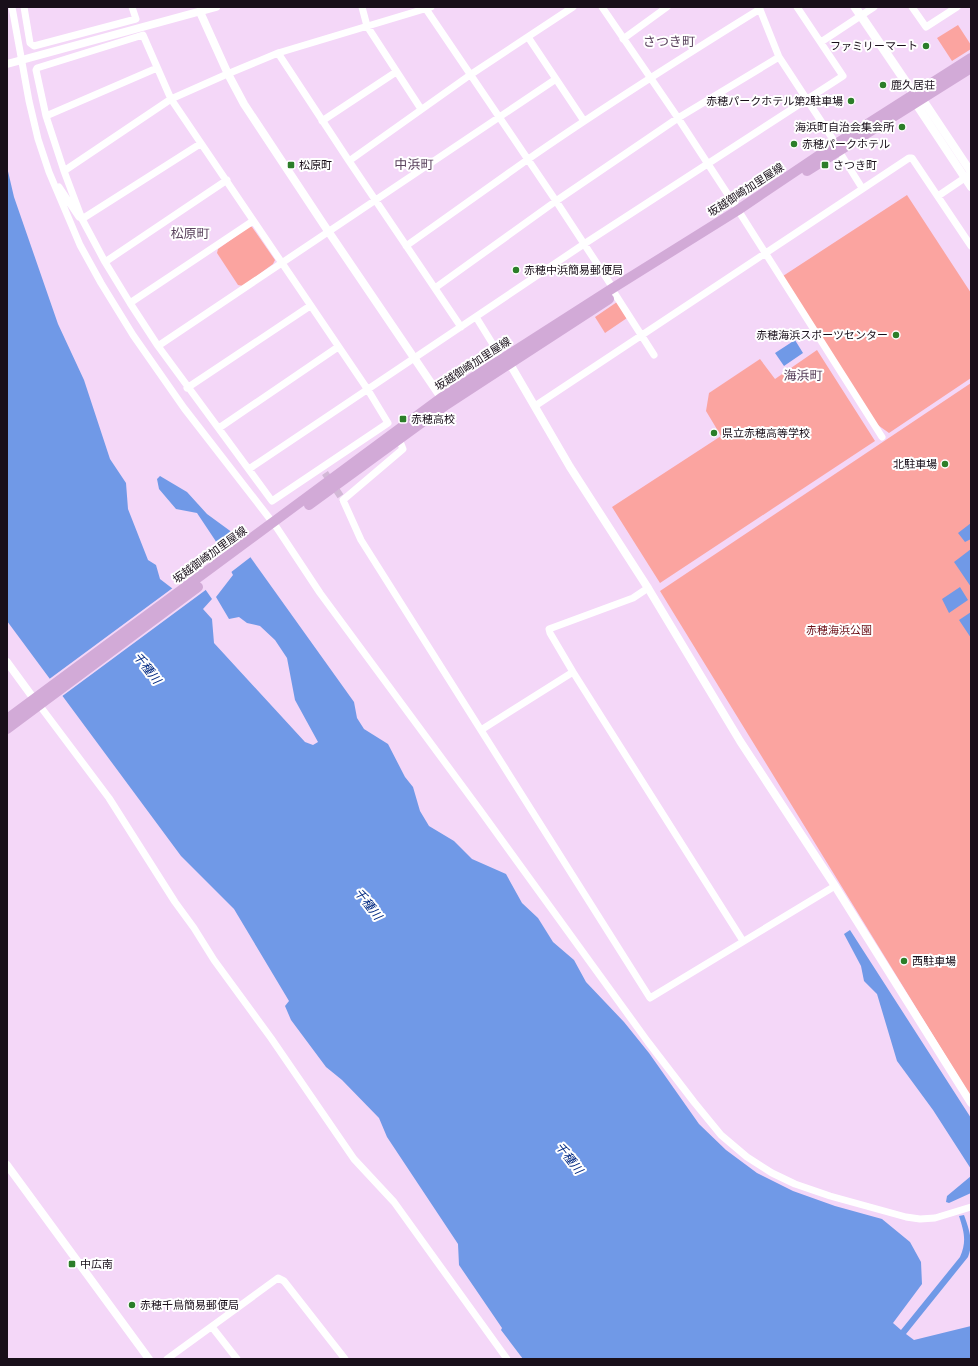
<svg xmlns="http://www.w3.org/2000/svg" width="978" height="1366" viewBox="0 0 978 1366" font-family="'Fira Sans Condensed','Noto Sans JP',sans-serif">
<rect width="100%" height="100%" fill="#f4d7f8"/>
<path fill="#fba4a0" d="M 958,25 L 971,45 L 971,49 L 952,61 L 937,38 Z
M 907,195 L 971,293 L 971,378 L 889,433 L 875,423 L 783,276 Z
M 250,226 L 252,227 L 275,260 L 273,264 L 243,286 L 238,285 L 217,253 L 218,249 Z
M 617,302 L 627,318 L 605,333 L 595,317 Z
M 817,350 L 875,441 L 660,583 L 612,507 L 721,436 L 706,411 L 709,393 L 760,359 L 775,379 Z
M 971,383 L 971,1097 L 660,591 Z"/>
<path fill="#7099e7" d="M 7,167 L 14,197 L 58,324 L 84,380 L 110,459 L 126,483 L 128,509 L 148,560 L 156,565 L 160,579 L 173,589 L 203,586 L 212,599 L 203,609 L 212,619 L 214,643 L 305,742 L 313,745 L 318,742 L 295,700 L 287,658 L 275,640 L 260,626 L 247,623 L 239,617 L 229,619 L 216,597 L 233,575 L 215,540 L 197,513 L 176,509 L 159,489 L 157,479 L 160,476 L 187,492 L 207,514 L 233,533 L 354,702 L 357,718 L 364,729 L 388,744 L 405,777 L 413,787 L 420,811 L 429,826 L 454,841 L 472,859 L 506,874 L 522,903 L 538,918 L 553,942 L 574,960 L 586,982 L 624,1022 L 649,1053 L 699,1124 L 726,1150 L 757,1173 L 793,1191 L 835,1206 L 882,1219 L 910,1242 L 921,1262 L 922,1284 L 893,1323 L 901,1330 L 960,1257 C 967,1241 964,1232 959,1216 L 964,1215 C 969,1229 974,1242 968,1257 L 906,1334 L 914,1340 L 971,1326 L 971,1359 L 523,1359 L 501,1330 L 502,1328 L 459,1265 L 458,1244 L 387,1137 L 379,1118 L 342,1080 L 326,1067 L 291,1020 L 285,1006 L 289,1001 L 234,909 L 181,856 L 7,621 Z
M 795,340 L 803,353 L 784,366 L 775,353 Z
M 971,523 L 971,539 L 965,542 L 958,533 Z
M 971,549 L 971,587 L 954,562 Z
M 960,587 L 968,600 L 949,613 L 942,599 Z
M 971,612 L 971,638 L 959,620 Z
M 850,930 L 971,1118 L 971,1169 L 933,1110 L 897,1061 L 877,994 L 864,981 L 861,966 L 844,934 Z
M 971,1176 L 971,1193 L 949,1203 L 946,1202 L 947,1196 Z"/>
<path fill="#f4d7f8" d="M 239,539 L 252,556 L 230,573 L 220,553 Z
M 203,584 L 207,589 L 61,697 L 48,680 L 174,587 Z"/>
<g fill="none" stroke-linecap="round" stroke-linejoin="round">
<path stroke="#d3b9d7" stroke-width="7" stroke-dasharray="7 3.5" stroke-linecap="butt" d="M 325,473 L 343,500"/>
<path stroke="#fff" stroke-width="7" d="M 12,7 L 29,101 L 38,139 L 49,172 L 80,245 L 101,283 L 133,335 L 184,408 L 277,528 L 320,593 L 480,810 L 648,1042 L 694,1102 L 721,1135 L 747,1157 L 772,1173 L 795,1184 L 830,1196 L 906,1217 L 920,1219 L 935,1218 L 971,1207
M 24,7 L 30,43 L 34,46 L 136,19 L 132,7
M 362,7 L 367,26 L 421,109
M 602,7 L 678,118 L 738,210 L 882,437
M 759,7 L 779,57 L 836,144
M 912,7 L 926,27 L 957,7
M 426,9 L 556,201 L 613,288
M 143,35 L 171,99 L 368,390 L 388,423 L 272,501 L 158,346 L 130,303 L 105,262 L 82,219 L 64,171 L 46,116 L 36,70 L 37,68 Z
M 528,37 L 584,121
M 623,39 L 667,7
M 821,42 L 874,7
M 278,53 L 349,161 L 461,327
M 46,116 L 157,68
M 322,121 L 396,72
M 839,151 L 862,188
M 349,161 L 470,75 L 573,7
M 64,171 L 171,99 L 225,75 L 278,53 L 431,7
M 59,187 L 79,217
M 938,196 L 969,175
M 82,219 L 200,144
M 406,246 C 446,218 486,189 527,160 C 603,107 681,58 760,9
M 105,262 L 227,180
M 435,288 L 556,201 L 678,118 L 779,57
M 615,294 L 654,355
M 130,303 L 253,221
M 476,317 L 502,359
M 158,346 L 556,79
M 187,388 L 310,306
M 535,406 L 909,158 L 912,158 L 971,246
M 219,428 L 338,347
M 399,439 L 403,449 L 343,500 L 361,540 L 650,998 L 835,886
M 249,469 L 584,244 L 843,76 L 797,7
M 648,588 L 633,598 L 549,629 L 550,633 L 573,672 L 743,941
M 37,702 L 109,798 L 175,902 L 194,928 L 214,960 L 271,1038 L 354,1159 L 394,1202 L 507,1359
M 481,730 L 573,672
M 212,1327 L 237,1359
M 167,1359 L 278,1278 L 284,1281 L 345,1359"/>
<path stroke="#fff" stroke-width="8" d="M 200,12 L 228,74 L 244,104 L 324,225 L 444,402
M 7,64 L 216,7
M 923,100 L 971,172
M 916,104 L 971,187
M 505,361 L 510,364 L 570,467 L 648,588 L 740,741 L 835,886 L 971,1103
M 7,662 L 34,699
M 7,1165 L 149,1359"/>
<path stroke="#fff" stroke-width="9" d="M 855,7 L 914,94 L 920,98"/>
<path stroke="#d2aad7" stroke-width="10" d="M 807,171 L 971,68
M 309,505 L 446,405 L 609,299
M 7,719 L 441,398 L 613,288 L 738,210 L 836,144 L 971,58
M 7,729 L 198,587"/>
</g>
<g fill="#2c7e29" stroke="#fff" stroke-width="1.5">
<circle cx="926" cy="46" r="4"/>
<circle cx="883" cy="85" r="4"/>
<circle cx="851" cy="101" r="4"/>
<circle cx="902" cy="127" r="4"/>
<circle cx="794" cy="144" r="4"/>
<rect x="287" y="161" width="8" height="8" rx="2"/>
<rect x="821" y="161" width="8" height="8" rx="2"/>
<circle cx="516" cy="270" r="4"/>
<circle cx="896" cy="335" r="4"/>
<rect x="399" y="415" width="8" height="8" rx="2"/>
<circle cx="714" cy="433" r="4"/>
<circle cx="945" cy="464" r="4"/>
<circle cx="904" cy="961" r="4"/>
<rect x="68" y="1260" width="8" height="8" rx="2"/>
<circle cx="132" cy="1305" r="4"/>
</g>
<g text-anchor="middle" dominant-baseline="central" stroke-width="4" stroke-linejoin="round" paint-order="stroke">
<g font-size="11" fill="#190f1a" stroke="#fff" text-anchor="start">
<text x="918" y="46" text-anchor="end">ファミリーマート</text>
<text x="891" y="85">鹿久居荘</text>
<text x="843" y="101" text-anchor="end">赤穂パークホテル第2駐車場</text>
<text x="894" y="127" text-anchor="end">海浜町自治会集会所</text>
<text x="802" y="144">赤穂パークホテル</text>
<text x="299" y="165">松原町</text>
<text x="833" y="165">さつき町</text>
<text x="524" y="270">赤穂中浜簡易郵便局</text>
<text x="888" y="335" text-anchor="end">赤穂海浜スポーツセンター</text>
<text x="411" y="419">赤穂高校</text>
<text x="722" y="433">県立赤穂高等学校</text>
<text x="937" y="464" text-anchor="end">北駐車場</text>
<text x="912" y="961">西駐車場</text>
<text x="80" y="1264">中広南</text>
<text x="140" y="1305">赤穂千鳥簡易郵便局</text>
</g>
<g font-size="11" fill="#190f1a" stroke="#fff">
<text transform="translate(746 190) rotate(-33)">坂越御崎加里屋線</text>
<text transform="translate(473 364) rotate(-33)">坂越御崎加里屋線</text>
<text transform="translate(210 555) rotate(-36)">坂越御崎加里屋線</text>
</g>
<g font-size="11" fill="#6b1018" stroke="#fff">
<text x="839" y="630">赤穂海浜公園</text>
</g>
<g font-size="12" font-style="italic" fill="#012881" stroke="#fff">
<text transform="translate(147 668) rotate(52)">千種川</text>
<text transform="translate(368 904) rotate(52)">千種川</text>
<text transform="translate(569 1158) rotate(52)">千種川</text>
</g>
<g font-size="13" fill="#5b435e" stroke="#fff">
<text x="669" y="41">さつき町</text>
<text x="414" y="164">中浜町</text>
<text x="190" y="233">松原町</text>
<text x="803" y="375">海浜町</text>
</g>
</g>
<rect width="978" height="1366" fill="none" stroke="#190f1a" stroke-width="16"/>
</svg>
